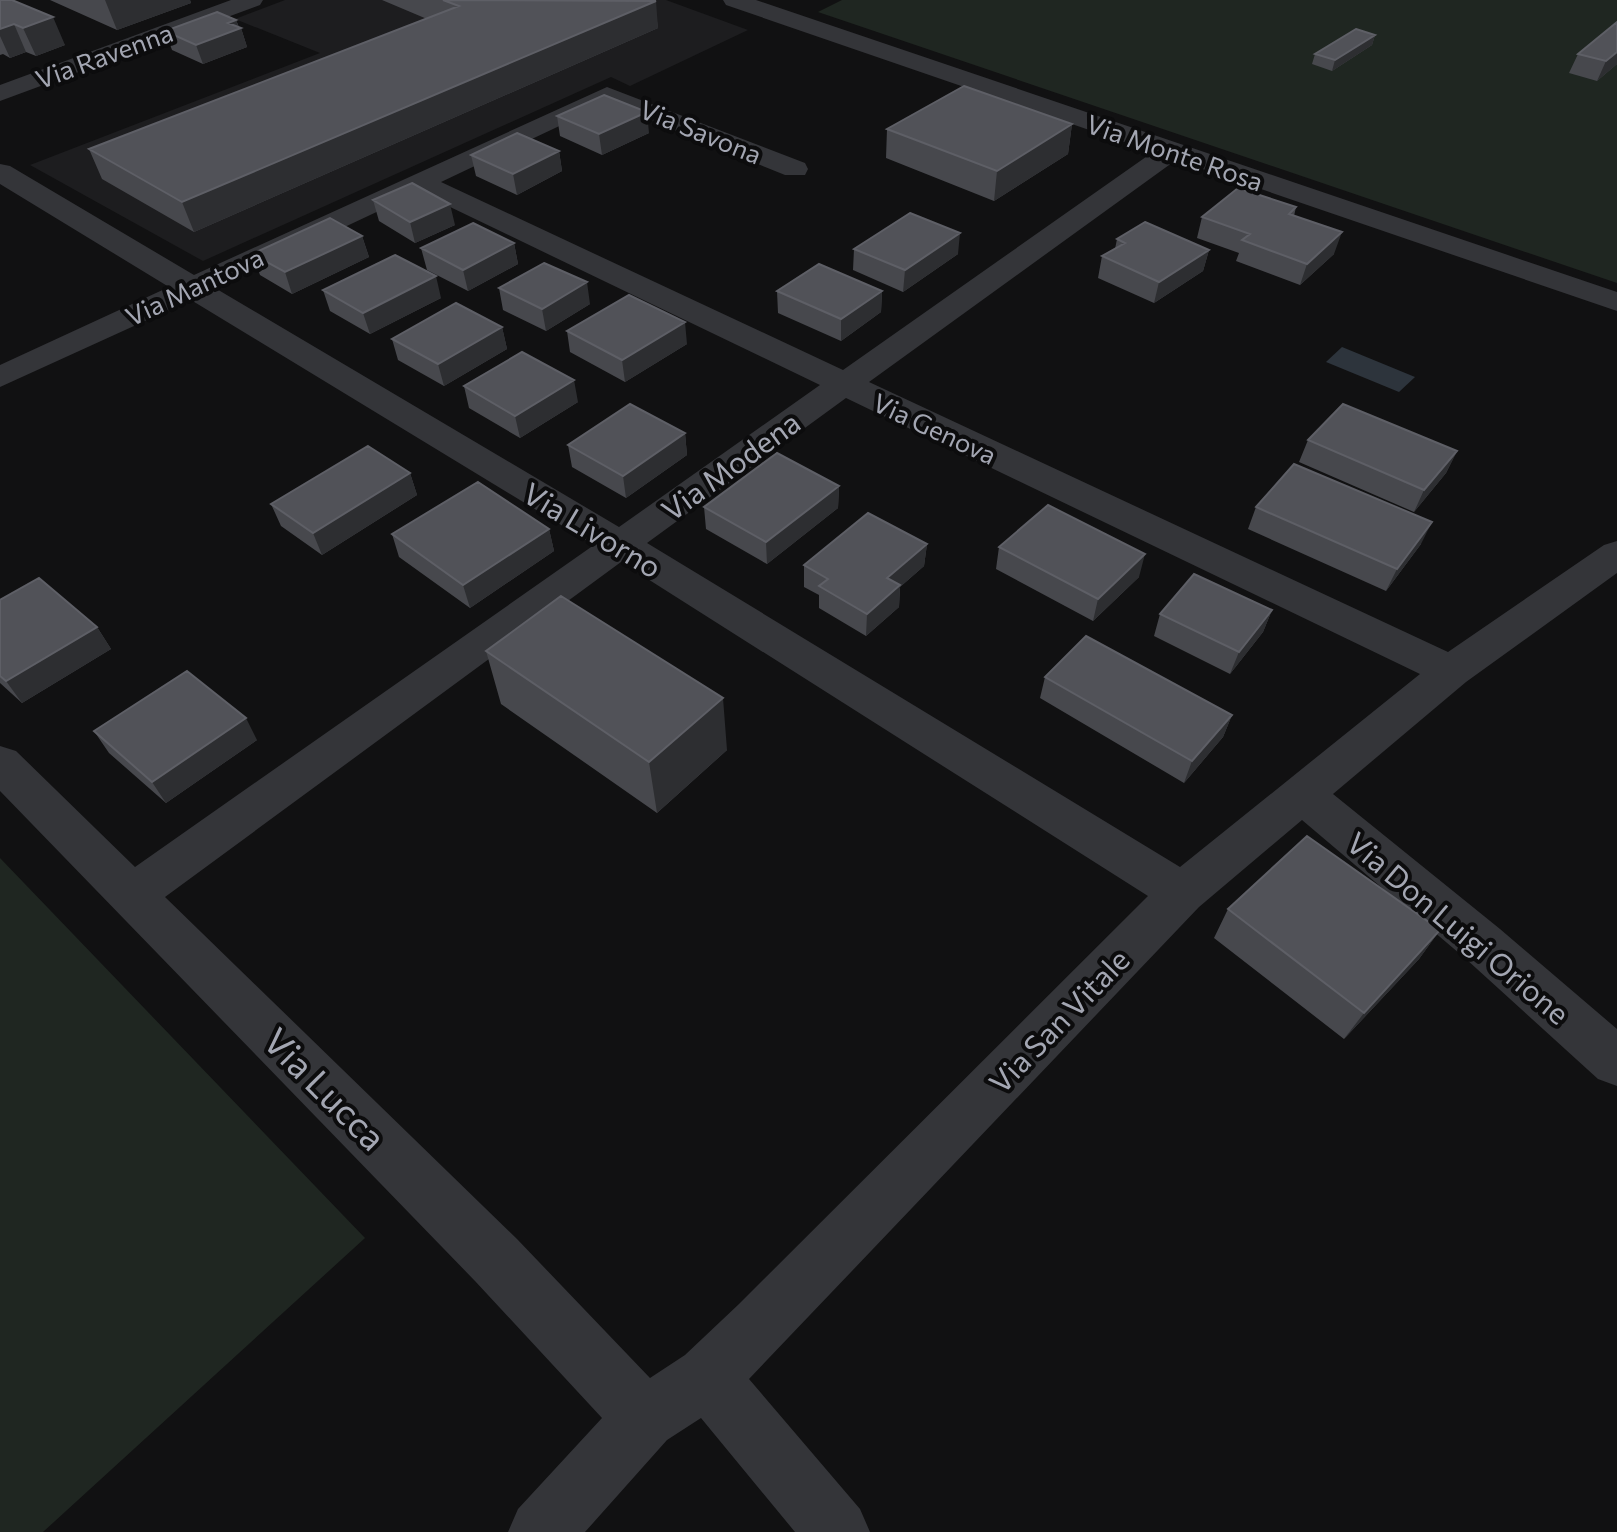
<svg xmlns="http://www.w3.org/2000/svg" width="1617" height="1532" viewBox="0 0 1617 1532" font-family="Commissioner,sans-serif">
<rect width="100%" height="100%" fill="#111112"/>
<path fill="#1d1d1f" d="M 285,0 L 666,0 L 748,30 L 630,86 L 611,77 L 203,261 L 30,165 L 320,53 L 235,19 Z"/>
<path fill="#1f2621" d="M 842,0 L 1617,0 L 1617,283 L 818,12 Z
M 0,858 L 365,1238 L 43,1532 L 0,1532 Z"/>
<path fill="#2d343c" d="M 1342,347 L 1415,377 L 1399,392 L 1326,362 Z"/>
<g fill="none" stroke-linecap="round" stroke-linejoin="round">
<path fill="#343539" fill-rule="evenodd" d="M 231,0 L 263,0 L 260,5 L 0,101 L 0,85 Z
M 723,0 L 756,0 L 1617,292 L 1617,311 L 1176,160 L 869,382 L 1448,652 L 1604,545 L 1617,541 L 1617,573 L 1466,682 L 1333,794 L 1500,929 L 1617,1029 L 1617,1086 L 1598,1079 L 1466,959 L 1302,820 L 1199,907 L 749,1379 L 860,1509 L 870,1532 L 795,1532 L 701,1418 L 667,1440 L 585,1532 L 508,1532 L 518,1509 L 602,1418 L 475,1281 L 0,791 L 0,746 L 16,751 L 135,867 L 594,545 L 191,300 L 0,387 L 0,365 L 169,287 L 0,184 L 0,164 L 10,166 L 194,275 L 607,87 L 805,163 L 808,169 L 805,175 L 785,175 L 608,103 L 441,182 L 843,370 L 1153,152 L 726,5 ZM 419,192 L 820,385 L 619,527 L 215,288 ZM 846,398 L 1420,674 L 1180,867 L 647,543 ZM 621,562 L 1148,896 L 739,1304 L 685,1355 L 650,1378 L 517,1239 L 165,897 Z"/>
</g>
<path fill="#47484d" d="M 0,0 L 65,45 L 36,56 L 26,52 L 10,58 L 3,54 L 0,55 Z
M 50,0 L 190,0 L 191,3 L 117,30 Z
M 382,0 L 654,0 L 658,28 L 194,232 L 102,179 L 89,149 L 427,19 Z
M 236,20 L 239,27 L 241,28 L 247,47 L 203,64 L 172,50 L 165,31 Z
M 1617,22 L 1617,64 L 1597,81 L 1569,73 L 1578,54 Z
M 1375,35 L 1372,45 L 1332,71 L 1312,64 L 1315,54 Z
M 557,116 L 649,133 L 602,155 L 560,136 Z
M 1072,124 L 1068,154 L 994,201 L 886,158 L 887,129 Z
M 559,151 L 562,171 L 517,195 L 476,176 L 471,155 Z
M 373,200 L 455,225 L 415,243 L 379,221 Z
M 1296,207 L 1294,216 L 1334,254 L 1300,285 L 1236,261 L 1239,253 L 1197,238 L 1202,217 Z
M 362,236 L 369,257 L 292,294 L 260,275 L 252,254 Z
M 1117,239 L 1209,250 L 1203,271 L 1154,303 L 1098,278 L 1102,256 L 1115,249 Z
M 514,243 L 518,264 L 468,291 L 427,270 L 421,248 Z
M 854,249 L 958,254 L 903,292 L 853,270 Z
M 499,288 L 590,304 L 546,331 L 503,310 Z
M 323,290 L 441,298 L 370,334 L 330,311 Z
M 777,291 L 882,291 L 881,312 L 841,341 L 778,313 Z
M 502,327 L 507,349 L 444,386 L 398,360 L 392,339 Z
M 567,331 L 687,344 L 625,382 L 570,352 Z
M 464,386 L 578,402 L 520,438 L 469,408 Z
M 685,433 L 687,455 L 626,498 L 572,467 L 568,445 Z
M 1308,440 L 1457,451 L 1446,473 L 1414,512 L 1299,462 Z
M 410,473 L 417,495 L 322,555 L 281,526 L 271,504 Z
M 839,486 L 838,508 L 767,564 L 706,529 L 704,507 Z
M 1256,507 L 1421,544 L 1386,591 L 1248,529 Z
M 549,529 L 554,551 L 470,608 L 399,557 L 392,534 Z
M 927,544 L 924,566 L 900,587 L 899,607 L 866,636 L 819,608 L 819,595 L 804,587 L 804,565 Z
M 999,547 L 1139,577 L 1093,621 L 996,569 Z
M 0,600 L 97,627 L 111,649 L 22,703 L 0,683 Z
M 1272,610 L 1263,632 L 1230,674 L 1154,636 L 1160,614 Z
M 486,651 L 727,750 L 657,813 L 501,704 Z
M 1045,677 L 1232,715 L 1223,737 L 1184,783 L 1040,698 Z
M 94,731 L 257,740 L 166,803 L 109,753 Z
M 1228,909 L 1440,930 L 1419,959 L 1344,1039 L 1214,938 Z"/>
<path fill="#2d2e31" d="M 105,0 L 190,0 L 191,3 L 117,30 Z
M 656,1 L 658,28 L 194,232 L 182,202 Z
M 53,17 L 65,45 L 36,56 L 23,28 Z
M 236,20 L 239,28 L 241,28 L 247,47 L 203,64 L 196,45 L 228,23 Z
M 14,24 L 26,52 L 10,58 L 0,36 L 0,29 Z
M 1375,35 L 1372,45 L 1332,71 L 1335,60 Z
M 1617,52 L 1617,64 L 1597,81 L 1606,61 Z
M 647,112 L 649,133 L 602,155 L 599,134 Z
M 1072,124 L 1068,154 L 994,201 L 997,171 Z
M 559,151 L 562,171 L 517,195 L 513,174 Z
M 450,204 L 455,225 L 415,243 L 410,222 Z
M 1342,232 L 1334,254 L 1300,285 L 1307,264 Z
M 960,233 L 958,254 L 903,292 L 905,270 Z
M 362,236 L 369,257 L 292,294 L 285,272 Z
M 514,243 L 518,264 L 468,291 L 463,270 Z
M 1209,250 L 1203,271 L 1154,303 L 1159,282 Z
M 436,276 L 441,298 L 370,334 L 363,313 Z
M 587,282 L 590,304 L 546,331 L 542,309 Z
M 882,291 L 881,312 L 841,341 L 841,319 Z
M 685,322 L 687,344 L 625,382 L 622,360 Z
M 502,327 L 507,349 L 444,386 L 438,364 Z
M 574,380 L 578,402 L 520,438 L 515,416 Z
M 685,433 L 687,455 L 626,498 L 623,476 Z
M 1457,451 L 1446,473 L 1414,512 L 1424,490 Z
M 410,473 L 417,495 L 322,555 L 313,533 Z
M 839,486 L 838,508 L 767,564 L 766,542 Z
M 1432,522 L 1421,544 L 1386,591 L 1397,569 Z
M 549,529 L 554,551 L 470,608 L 463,585 Z
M 927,544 L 924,566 L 900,587 L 899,607 L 866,636 L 867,614 L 887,578 Z
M 1145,554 L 1139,577 L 1093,621 L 1098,599 Z
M 1272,610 L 1263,632 L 1230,674 L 1239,652 Z
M 97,627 L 111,649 L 22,703 L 6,681 Z
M 723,698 L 727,750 L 657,813 L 649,762 Z
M 1232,715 L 1223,737 L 1184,783 L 1192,761 Z
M 246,718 L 257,740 L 166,803 L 152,782 Z
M 1440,930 L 1419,959 L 1344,1039 L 1364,1013 Z"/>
<path fill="#515258" stroke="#5e5f66" stroke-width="2" d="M 0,0 L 12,0 L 53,17 L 23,28 L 14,24 L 0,29 Z
M 443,0 L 656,1 L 182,202 L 89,149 L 459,6 Z
M 217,12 L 236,20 L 228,23 L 241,28 L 196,45 L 165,31 Z
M 1617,22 L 1617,52 L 1606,61 L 1578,54 Z
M 1356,29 L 1375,35 L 1335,60 L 1315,54 Z
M 964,86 L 1072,124 L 997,171 L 887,129 Z
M 604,95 L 647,112 L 599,134 L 557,116 Z
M 517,133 L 559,151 L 513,174 L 471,155 Z
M 412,183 L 450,204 L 410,222 L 373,200 Z
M 1238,188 L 1296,207 L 1289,214 L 1342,232 L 1307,264 L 1242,240 L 1250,234 L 1202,217 Z
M 910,213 L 960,233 L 905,270 L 854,249 Z
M 330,218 L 362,236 L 285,272 L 252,254 Z
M 1145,222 L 1209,250 L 1159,282 L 1102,256 L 1125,243 L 1117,239 Z
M 473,223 L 514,243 L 463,270 L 421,248 Z
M 395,255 L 436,276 L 363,313 L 323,290 Z
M 544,263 L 587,282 L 542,309 L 499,288 Z
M 819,264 L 882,291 L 841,319 L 777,291 Z
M 629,295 L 685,322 L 622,360 L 567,331 Z
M 456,303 L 502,327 L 438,364 L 392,339 Z
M 522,352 L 574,380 L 515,416 L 464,386 Z
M 630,404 L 685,433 L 623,476 L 568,445 Z
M 1343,404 L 1457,451 L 1424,490 L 1308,440 Z
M 368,446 L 410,473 L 313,533 L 271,504 Z
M 777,453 L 839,486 L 766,542 L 704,507 Z
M 1294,464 L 1432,522 L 1397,569 L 1256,507 Z
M 478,482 L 549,529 L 463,585 L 392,534 Z
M 1048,505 L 1145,554 L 1098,599 L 999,547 Z
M 868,513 L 927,544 L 887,578 L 900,585 L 867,614 L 819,586 L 828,579 L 804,565 Z
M 1194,574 L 1272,610 L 1239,652 L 1160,614 Z
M 39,578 L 97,627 L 6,681 L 0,676 L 0,600 Z
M 561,596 L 723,698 L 649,762 L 486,651 Z
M 1086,636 L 1232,715 L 1192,761 L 1045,677 Z
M 187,671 L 246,718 L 152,782 L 94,731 Z
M 1307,836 L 1440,930 L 1364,1013 L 1228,909 Z"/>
<g text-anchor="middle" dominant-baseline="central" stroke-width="8" stroke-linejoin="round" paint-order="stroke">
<g font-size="26" fill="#a3a6b2" stroke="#0c0c0d">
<text transform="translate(104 55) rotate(-20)">Via Ravenna</text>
<text transform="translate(701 131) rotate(22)">Via Savona</text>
<text transform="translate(1175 152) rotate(19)">Via Monte Rosa</text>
<text transform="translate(194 286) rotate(-25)">Via Mantova</text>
<text transform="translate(935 428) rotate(25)">Via Genova</text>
</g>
<g font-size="30" fill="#a3a6b2" stroke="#0c0c0d">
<text transform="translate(730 465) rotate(-36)">Via Modena</text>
<text transform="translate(593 529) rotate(31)">Via Livorno</text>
<text transform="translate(1459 927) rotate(40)">Via Don Luigi Orione</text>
<text transform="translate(1058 1020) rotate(-46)">Via San Vitale</text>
</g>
<g font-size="36" fill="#a3a6b2" stroke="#0c0c0d">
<text transform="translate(326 1088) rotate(45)">Via Lucca</text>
</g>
</g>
</svg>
